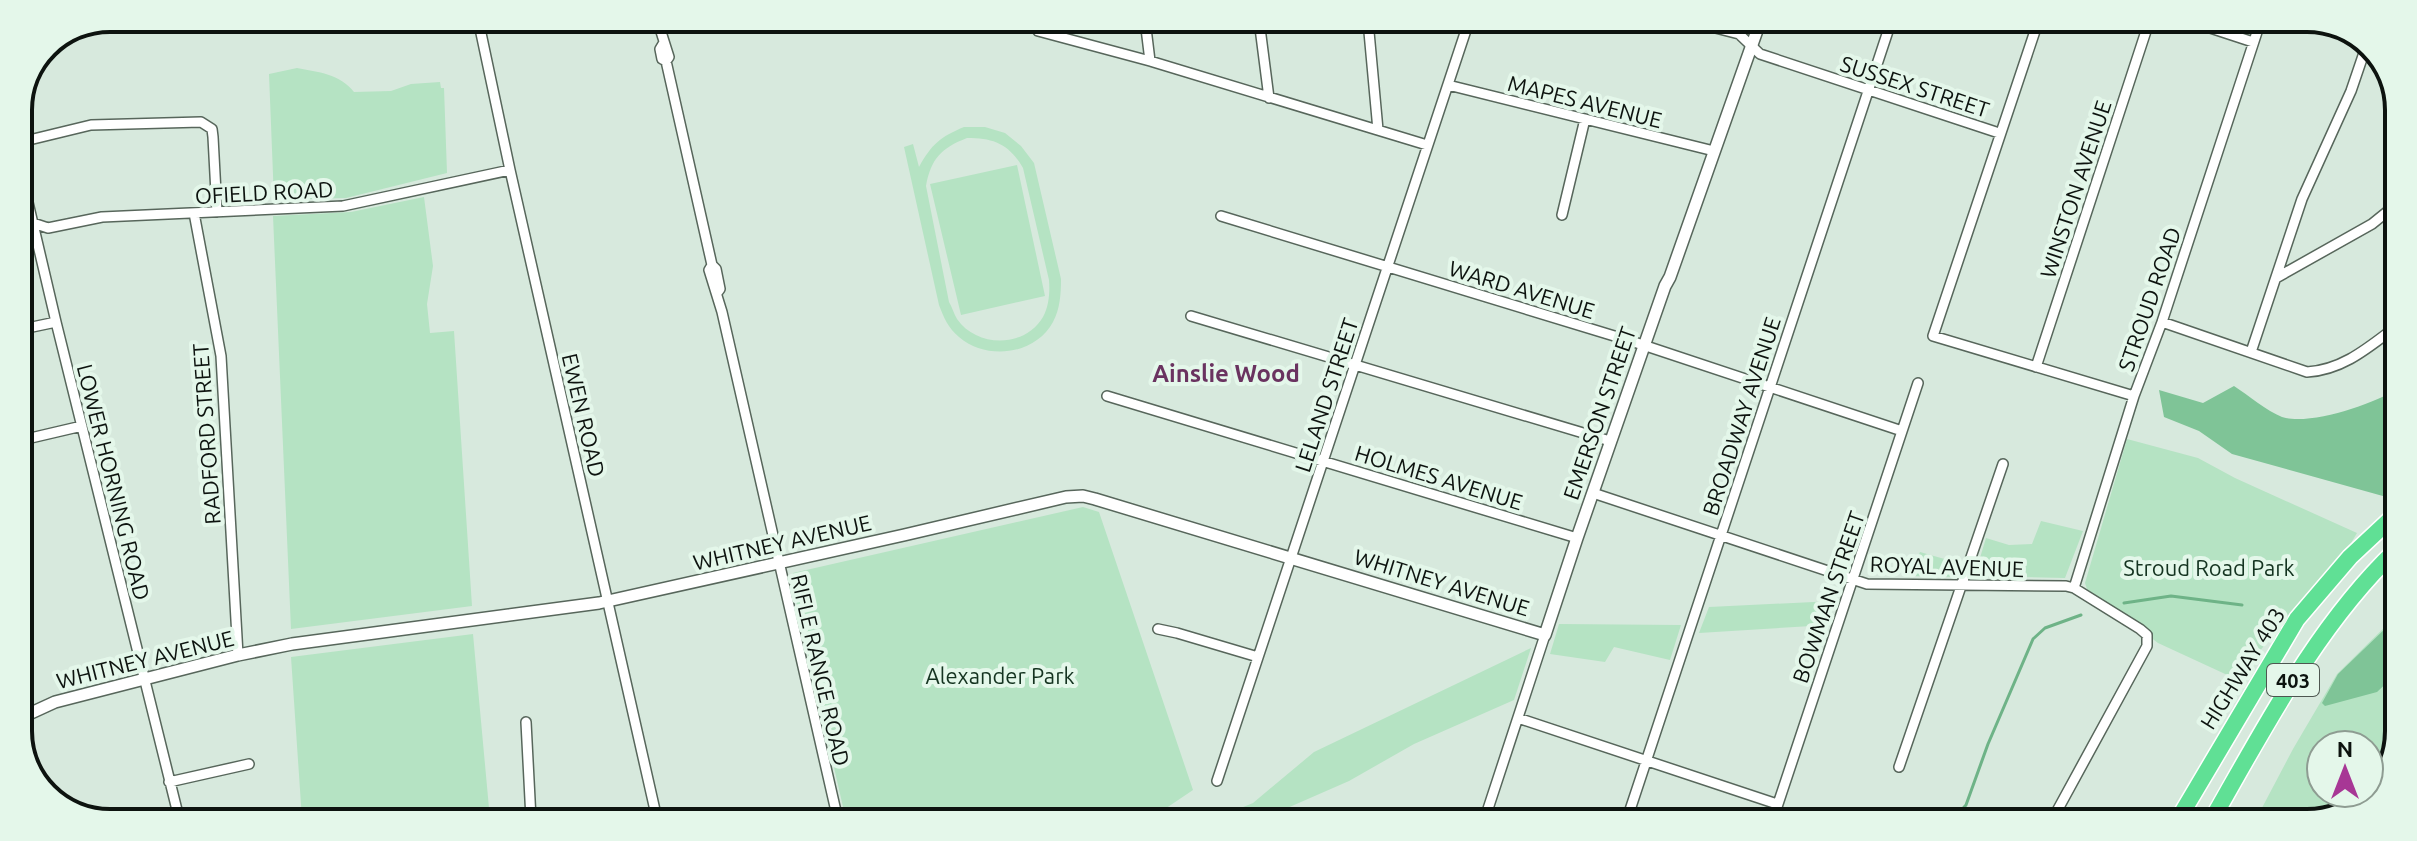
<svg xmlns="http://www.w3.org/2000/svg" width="2417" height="841" viewBox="0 0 2417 841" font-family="Ubuntu,sans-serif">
<rect width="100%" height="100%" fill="#d7e9dd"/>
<path fill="#b5e3c3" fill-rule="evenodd" d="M 297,68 C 318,72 340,74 354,92 L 391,91 L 411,84 L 440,82 L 441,88 L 444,88 L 447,173 L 346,198 L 274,200 L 269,74 Z
M 964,127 L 985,127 L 1005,133 L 1021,146 L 1034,163 L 1061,279 C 1061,294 1060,309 1053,322 C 1035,355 987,361 959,337 C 948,328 944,318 939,305 L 904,147 L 913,144 L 919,167 C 932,144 940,137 964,127 ZM 967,138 C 994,138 1009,144 1023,168 L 1049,280 C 1050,292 1049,306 1043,317 C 1025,348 977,348 957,319 C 954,314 952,307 949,302 L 926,186 C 931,159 941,148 967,138 Z
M 1017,165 L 1045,296 L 961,315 L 930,184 Z
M 424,197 L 433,266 L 427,304 L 430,333 L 454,331 L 472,606 L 291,629 L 273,216 L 351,212 Z
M 2127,439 L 2198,458 L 2235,478 L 2357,533 L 2335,570 L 2296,608 L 2236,679 L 2158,643 L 2087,589 L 2085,583 Z
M 1083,507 L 1099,512 L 1193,790 L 1147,821 L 846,820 L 791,579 L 793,573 Z
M 2041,521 L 2083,531 L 2065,578 L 1980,576 L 1976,571 L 1986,538 L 2009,545 L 2032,544 Z
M 1920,552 L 1962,564 L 1959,575 L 1955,577 L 1909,576 Z
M 1834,601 L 1828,625 L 1699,633 L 1709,607 Z
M 2395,617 L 2394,760 L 2363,804 L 2308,823 L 2254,823 L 2293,749 L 2337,674 ZM 2321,745 L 2369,745 L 2369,793 L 2321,793 Z
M 1559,624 L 1681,625 L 1670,660 L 1614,647 L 1605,662 L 1550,654 Z
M 473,634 L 490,819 L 302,819 L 291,657 Z
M 1531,648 L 1514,700 L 1414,744 L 1349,781 L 1285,809 L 1266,821 L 1209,821 L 1253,803 L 1314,752 Z"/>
<path fill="#7fc497" d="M 2234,386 C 2248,395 2267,411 2282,417 C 2309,426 2374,404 2397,389 L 2396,461 L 2388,476 L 2396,482 L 2396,494 L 2390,498 L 2232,454 L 2199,431 L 2164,417 L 2159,390 L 2203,403 Z
M 2395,623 L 2391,639 L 2395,647 L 2395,675 L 2377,692 L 2325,706 L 2322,703 L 2338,674 L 2390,624 Z"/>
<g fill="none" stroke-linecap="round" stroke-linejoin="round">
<path stroke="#6eb387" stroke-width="3" d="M 2124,603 L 2171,596 L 2242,605
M 1954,818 L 1966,805 L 1988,744 L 2033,639 L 2045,628 L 2081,615"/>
<defs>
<path id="minor" d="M 478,19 L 510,170 L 657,819
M 657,19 L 669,57 L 666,61
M 1031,20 L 1038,31 L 1150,61 L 1427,145
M 1145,20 L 1150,61
M 1259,20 L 1269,98
M 1368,21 L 1378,130
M 1688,21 L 1739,34 L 1760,54 L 1999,133
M 2038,22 L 1933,336 L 2134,396
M 2192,22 L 2253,42
M 663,44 L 660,49 L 662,59 L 666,61 L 712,265 L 716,269 L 720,289 L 717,293
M 1448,85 L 1714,151
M 18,149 L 25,141 L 91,125 L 201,122 L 212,129 L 213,137 L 217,212
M 18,153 L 23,181 L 56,322 L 179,818
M 194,213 L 221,356 L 238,655
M 1562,215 L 1585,119
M 1221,216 L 1634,342 L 1902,431
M 18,218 L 48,228 L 102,217 L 343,206 L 510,170
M 712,265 L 709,270 L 722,312 L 838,820
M 2276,278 L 2372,224 L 2398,203
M 1191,316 L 1610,441
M 2162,322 L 2307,372 C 2343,370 2369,347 2397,326
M 18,330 L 56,322
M 2251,352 L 2302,199 L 2351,91 L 2367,44
M 2036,367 L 2149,22
M 1107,396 L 1577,538
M 18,441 L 82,426
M 1593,493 L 1867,584 L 2066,586 L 2074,588 L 2140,629 L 2147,635 L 2147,646 L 2051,822
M 2074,588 L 2134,396 L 2162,322 L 2260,23
M 1158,629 L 1177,633 L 1258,657
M 1518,718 L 1777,804
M 526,722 L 531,819
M 1899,767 L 2003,464
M 1217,781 L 1469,21
M 169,782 L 249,764
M 156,818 L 177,813
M 1484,821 L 1545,635
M 1626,822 L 1891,22
M 1772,822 L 1918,383"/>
<path id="tertiary" d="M 18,719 L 55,702 L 238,655 L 292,644 L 599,603 L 904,535 L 1066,497 L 1083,496 L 1095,499 L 1545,635 L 1577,538 L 1665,286 L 1670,277 L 1760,22"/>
<path id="motorway" d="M 2176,823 L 2297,619 L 2350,557 L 2396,514
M 2210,823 C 2264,729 2317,625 2396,550"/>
</defs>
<use href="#minor" stroke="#57665b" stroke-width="12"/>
<use href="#tertiary" stroke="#57665b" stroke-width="14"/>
<use href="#motorway" stroke="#fff" stroke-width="19"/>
<use href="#minor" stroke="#fff" stroke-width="9"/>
<use href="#tertiary" stroke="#fff" stroke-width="11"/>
<use href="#motorway" stroke="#60e095" stroke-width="16"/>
</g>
<g text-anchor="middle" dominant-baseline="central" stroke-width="8" stroke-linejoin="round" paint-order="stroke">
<rect fill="#e4f7ea" stroke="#4e5751" stroke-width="2" x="2267" y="664" width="52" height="32" rx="6"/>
<g font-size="20" font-weight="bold" fill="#0d130f">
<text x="2293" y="680">403</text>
</g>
<g font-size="22" fill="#0d130f" stroke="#e4f7ea">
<text transform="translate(1915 86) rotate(18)">SUSSEX STREET</text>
<text transform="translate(1585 101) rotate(14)">MAPES AVENUE</text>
<text transform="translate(2075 189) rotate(-72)">WINSTON AVENUE</text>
<text transform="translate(264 192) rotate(-3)">OFIELD ROAD</text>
<text transform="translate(1522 289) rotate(17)">WARD AVENUE</text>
<text transform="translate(2149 299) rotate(-71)">STROUD ROAD</text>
<text transform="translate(1326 395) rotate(-72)">LELAND STREET</text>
<text transform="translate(1599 413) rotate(-71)">EMERSON STREET</text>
<text transform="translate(584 415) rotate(77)">EWEN ROAD</text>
<text transform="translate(1741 416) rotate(-72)">BROADWAY AVENUE</text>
<text transform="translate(206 434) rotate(-94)">RADFORD STREET</text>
<text transform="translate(1439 477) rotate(17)">HOLMES AVENUE</text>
<text transform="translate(114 482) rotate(76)">LOWER HORNING ROAD</text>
<text transform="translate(782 542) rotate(-13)">WHITNEY AVENUE</text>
<text transform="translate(1947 566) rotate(2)">ROYAL AVENUE</text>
<text transform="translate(1442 582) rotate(17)">WHITNEY AVENUE</text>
<text transform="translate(1828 597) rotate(-71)">BOWMAN STREET</text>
<text transform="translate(145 659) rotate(-14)">WHITNEY AVENUE</text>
<text transform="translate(2242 668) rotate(-58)">HIGHWAY 403</text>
<text transform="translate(821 670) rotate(77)">RIFLE RANGE ROAD</text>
</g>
<g font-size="22" fill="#143320" stroke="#e4f7ea">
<text x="2209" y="567">Stroud Road Park</text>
<text x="1000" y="675">Alexander Park</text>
</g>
<g font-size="24" font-weight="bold" fill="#6a3360" stroke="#e4f7ea">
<text x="1226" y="373">Ainslie Wood</text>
</g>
</g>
<path d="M0 0H2417V841H0ZM110 32H2307A78 78 0 0 1 2385 110V731A78 78 0 0 1 2307 809H110A78 78 0 0 1 32 731V110A78 78 0 0 1 110 32Z" fill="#e4f7ea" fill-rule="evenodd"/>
<path fill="none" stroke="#0d130f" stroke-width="4" d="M110 32H2307A78 78 0 0 1 2385 110V731A78 78 0 0 1 2307 809H110A78 78 0 0 1 32 731V110A78 78 0 0 1 110 32Z"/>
<g transform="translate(2345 769)"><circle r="38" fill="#e4f7ea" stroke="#8e9c92" stroke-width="2"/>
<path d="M0-6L14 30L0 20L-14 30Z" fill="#a73795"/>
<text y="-12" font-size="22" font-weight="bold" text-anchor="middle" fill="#0d130f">N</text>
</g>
</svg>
